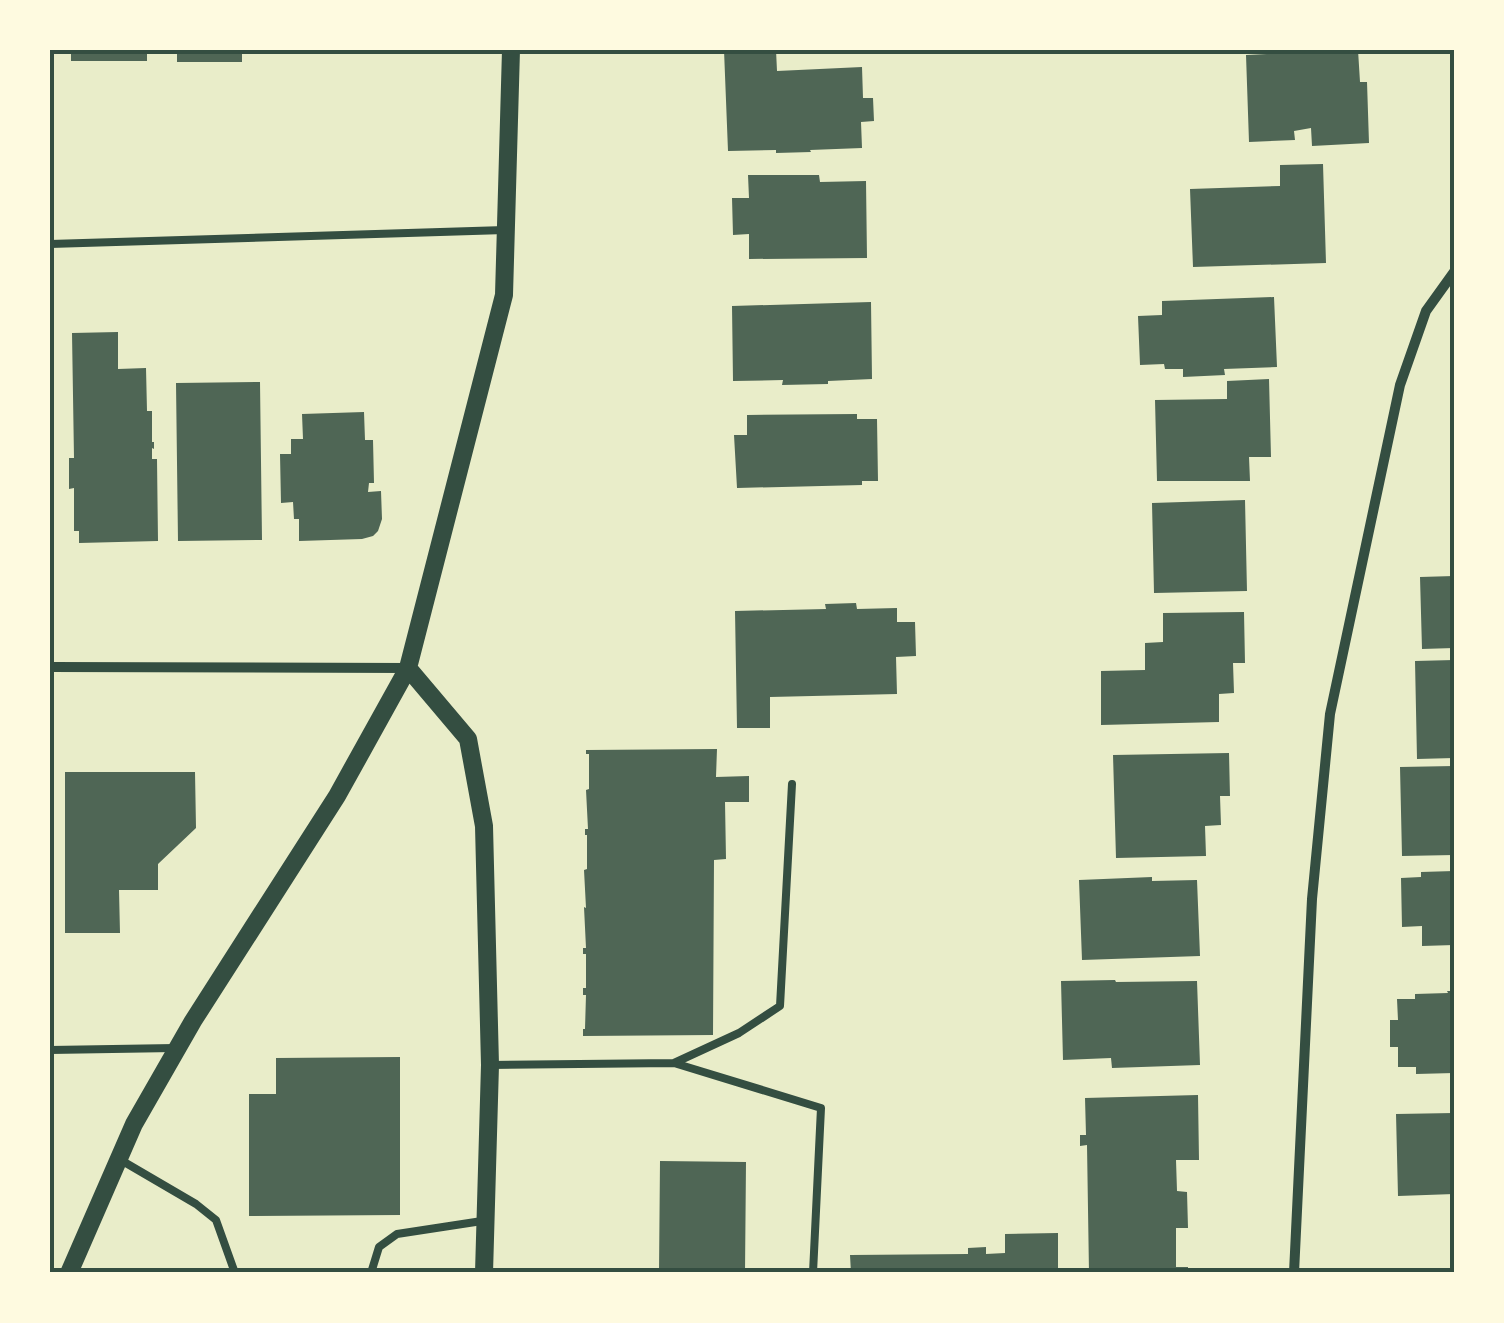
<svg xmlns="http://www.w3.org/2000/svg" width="1504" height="1323" viewBox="0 0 1504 1323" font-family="'Work Sans',sans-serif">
<rect width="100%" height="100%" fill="#e9edc9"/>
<path fill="#4f6655" d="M 71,50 L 147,50 L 147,61 L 71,61 Z
M 177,50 L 242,50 L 242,62 L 177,62 Z
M 724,50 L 776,50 L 777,71 L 862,67 L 863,98 L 873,98 L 874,121 L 861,122 L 862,148 L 810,150 L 811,152 L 776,153 L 776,150 L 728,151 Z
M 1358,50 L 1360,82 L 1367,82 L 1369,143 L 1312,146 L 1311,128 L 1294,131 L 1295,140 L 1249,142 L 1246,55 Z
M 1323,164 L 1326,263 L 1193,267 L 1190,189 L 1280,186 L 1280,165 Z
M 748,175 L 819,175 L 820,182 L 866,181 L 867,258 L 749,259 L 749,234 L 733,235 L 732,198 L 749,198 Z
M 1274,297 L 1277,367 L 1224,369 L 1225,375 L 1183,377 L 1183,369 L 1165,369 L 1164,364 L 1140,365 L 1138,316 L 1162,315 L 1162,301 Z
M 871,302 L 872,379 L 828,381 L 828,384 L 782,385 L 783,380 L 733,381 L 732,306 Z
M 118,332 L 118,369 L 146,368 L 147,411 L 152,411 L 152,442 L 154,442 L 154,449 L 152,448 L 152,459 L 157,459 L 158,541 L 79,543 L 79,531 L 74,531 L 74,488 L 69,489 L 69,458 L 74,458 L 72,333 Z
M 1269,379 L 1271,457 L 1249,457 L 1250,481 L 1157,481 L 1155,400 L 1227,399 L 1227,381 Z
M 260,382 L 262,540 L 178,541 L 176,383 Z
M 364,412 L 365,440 L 373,440 L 374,483 L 369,483 L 368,492 L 381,491 L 382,519 L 378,531 L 373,536 L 362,539 L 299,541 L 299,519 L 294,519 L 293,502 L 281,503 L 280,454 L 291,454 L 291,439 L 303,439 L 302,414 Z
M 857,414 L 857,419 L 877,419 L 878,481 L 862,481 L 862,485 L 737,488 L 734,435 L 747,435 L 747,415 Z
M 1245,500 L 1247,591 L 1154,593 L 1152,503 Z
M 1454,576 L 1454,648 L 1422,649 L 1420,577 Z
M 856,603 L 857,609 L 897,608 L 897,622 L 915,622 L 916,656 L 896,657 L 897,694 L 770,697 L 770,728 L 737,728 L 735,611 L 826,609 L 825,604 Z
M 1244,612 L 1245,663 L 1233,663 L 1234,693 L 1219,694 L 1219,722 L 1101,725 L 1101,671 L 1145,670 L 1145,643 L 1163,642 L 1163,613 Z
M 1454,660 L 1454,758 L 1417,759 L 1415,661 Z
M 717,749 L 716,777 L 749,776 L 749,802 L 725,802 L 726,859 L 714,860 L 713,1035 L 583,1036 L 583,1029 L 585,1029 L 586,995 L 583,995 L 583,988 L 586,988 L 586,954 L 583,954 L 583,948 L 586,948 L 584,907 L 586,908 L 584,870 L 587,869 L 587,835 L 585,835 L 585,829 L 588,829 L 586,790 L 589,789 L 589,754 L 586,754 L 586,750 Z
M 1229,753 L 1230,796 L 1220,796 L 1221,825 L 1205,826 L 1206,856 L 1116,858 L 1113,755 Z
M 1454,766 L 1454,855 L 1402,856 L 1400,767 Z
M 65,772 L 195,772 L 196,828 L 158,864 L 158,890 L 119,890 L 120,933 L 65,933 Z
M 1454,871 L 1454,945 L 1422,946 L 1422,926 L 1402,927 L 1401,878 L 1421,877 L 1421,872 Z
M 1152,877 L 1152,881 L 1197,880 L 1200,956 L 1082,960 L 1079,880 Z
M 1115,980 L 1116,982 L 1197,981 L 1200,1065 L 1112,1068 L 1111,1058 L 1063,1060 L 1061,981 Z
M 1447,991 L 1454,991 L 1454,1073 L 1416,1074 L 1416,1067 L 1398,1067 L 1398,1047 L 1390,1047 L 1390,1020 L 1398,1020 L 1397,999 L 1415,999 L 1415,994 L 1448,993 Z
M 400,1057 L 400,1215 L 249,1216 L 249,1094 L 276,1094 L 276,1058 Z
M 1198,1095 L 1199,1160 L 1176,1160 L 1177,1191 L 1187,1192 L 1188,1228 L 1176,1228 L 1176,1267 L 1188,1267 L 1188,1273 L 1089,1273 L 1087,1145 L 1080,1146 L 1080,1135 L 1086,1135 L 1085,1098 Z
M 1454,1113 L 1454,1194 L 1398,1196 L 1396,1114 Z
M 660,1161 L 746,1162 L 745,1273 L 659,1273 Z
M 1058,1233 L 1058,1273 L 851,1273 L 850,1255 L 968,1254 L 968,1248 L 986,1247 L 986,1254 L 1005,1253 L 1005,1234 Z"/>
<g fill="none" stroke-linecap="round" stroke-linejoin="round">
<path stroke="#344e41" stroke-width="8" d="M 50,244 L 505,230
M 50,1050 L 175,1048
M 674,1063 L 821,1108 L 813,1273
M 490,1065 L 674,1063 L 739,1033 L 780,1006 L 792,784
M 119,1159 L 196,1204 L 216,1220 L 235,1273
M 371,1273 L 379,1247 L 397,1234 L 482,1221"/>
<path stroke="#344e41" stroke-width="10" d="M 50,667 L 408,668
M 1294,1273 L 1312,899 L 1330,714 L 1400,385 L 1426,311 L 1454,272"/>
<path stroke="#344e41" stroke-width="18" d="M 408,668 L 468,739 L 484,826 L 490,1065 L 484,1273
M 69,1273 L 134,1124 L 193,1021 L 337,796 L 408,668 L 504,295 L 511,50"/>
</g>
<rect width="1504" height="1323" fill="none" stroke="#fefae0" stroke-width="105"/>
<rect x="52" y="52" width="1400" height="1218" fill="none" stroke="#344e41" stroke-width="4"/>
</svg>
